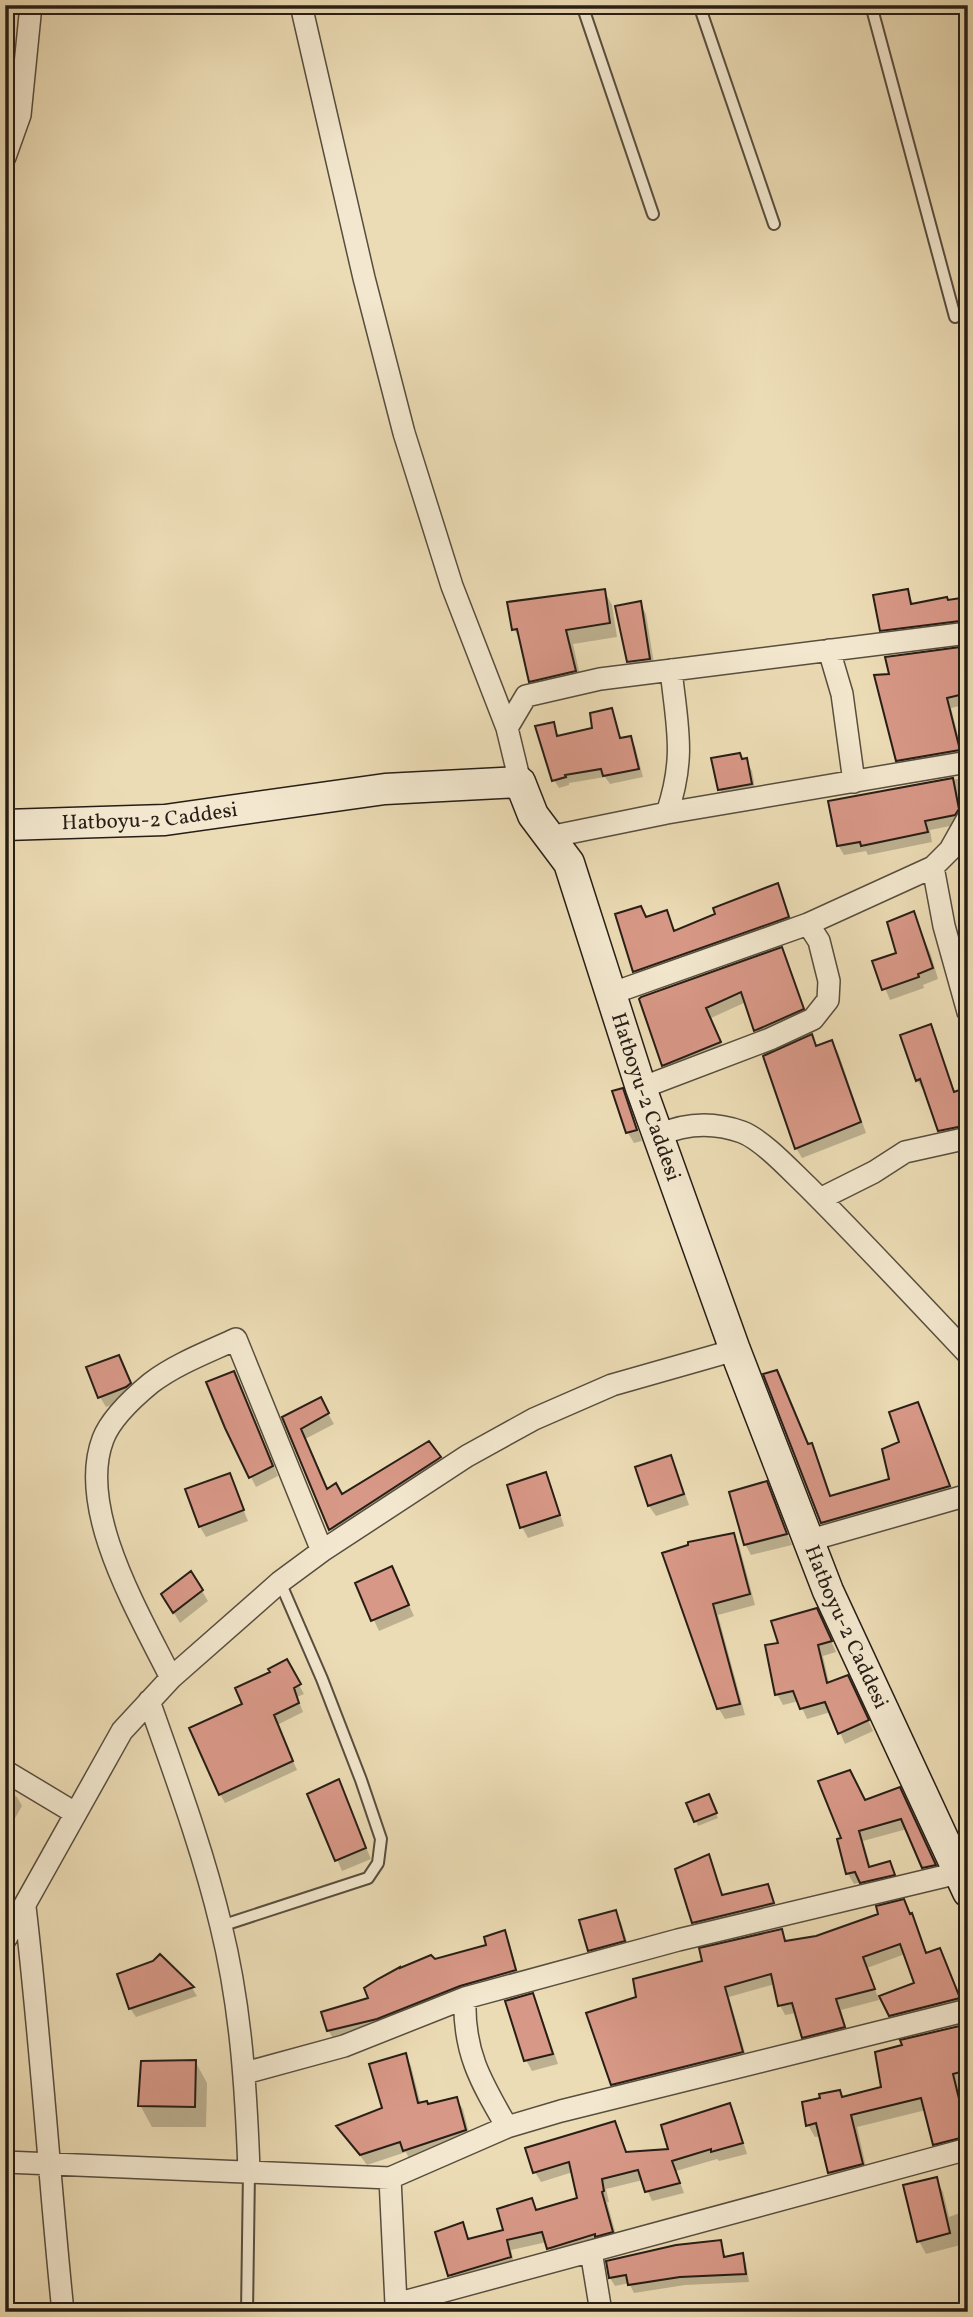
<svg xmlns="http://www.w3.org/2000/svg" width="973" height="2317" viewBox="0 0 973 2317" font-family="Vollkorn,serif">
<rect width="100%" height="100%" fill="#ecdcb5"/>
<filter id="stains"><feTurbulence type="fractalNoise" baseFrequency=".00286" numOctaves="4"/><feColorMatrix values="0 0 0 0 .2 0 0 0 0 .09 0 0 0 0 .02 0 0 0 .5 -.17"/></filter>
<radialGradient id="worn" r=".72"><stop offset=".6" stop-color="#630" stop-opacity="0"/><stop offset="1" stop-color="#630" stop-opacity=".3"/></radialGradient>
<path fill="#0003" d="M 5,36 L 10,37 L 17,48 L 9,85 L 5,85 Z
M 604,591 L 612,605 L 617,637 L 573,644 L 582,685 L 539,695 L 531,681 L 522,643 L 514,629 Z
M 907,591 L 914,605 L 968,599 L 968,631 L 888,641 L 881,630 Z
M 640,603 L 646,614 L 655,670 L 635,672 L 629,662 Z
M 968,648 L 968,704 L 951,708 L 961,747 L 968,745 L 968,759 L 904,770 L 898,760 L 891,676 Z
M 611,710 L 622,740 L 630,738 L 635,746 L 643,777 L 610,784 L 605,777 L 569,783 L 569,785 L 559,788 L 554,780 L 553,724 L 559,737 L 594,730 Z
M 743,760 L 746,760 L 752,771 L 756,794 L 726,800 L 720,789 Z
M 968,777 L 968,816 L 960,824 L 930,830 L 932,842 L 868,855 L 866,851 L 844,855 L 838,845 L 830,803 Z
M 777,886 L 793,926 L 640,980 L 635,971 L 646,919 L 666,912 L 675,933 Z
M 913,913 L 931,955 L 938,979 L 923,985 L 924,988 L 890,1000 L 874,962 L 898,954 Z
M 781,949 L 787,959 L 808,1019 L 762,1040 L 746,1002 L 711,1018 L 725,1053 L 669,1075 L 663,1065 L 641,1000 Z
M 930,1026 L 936,1037 L 955,1093 L 968,1089 L 968,1138 L 946,1141 L 940,1130 L 925,1090 L 923,1090 L 917,1080 Z
M 811,1036 L 818,1048 L 831,1042 L 838,1052 L 866,1133 L 802,1158 L 796,1148 Z
M 622,1090 L 628,1101 L 642,1141 L 634,1143 L 628,1133 Z
M 124,1367 L 136,1395 L 106,1407 L 100,1397 Z
M 777,1372 L 809,1446 L 818,1459 L 832,1498 L 892,1480 L 902,1443 L 918,1404 L 925,1417 L 956,1500 L 830,1536 L 822,1523 L 765,1375 Z
M 239,1383 L 278,1476 L 256,1487 L 226,1428 Z
M 320,1399 L 334,1424 L 305,1439 L 327,1491 L 342,1496 L 429,1443 L 445,1468 L 336,1539 L 284,1418 Z
M 670,1457 L 676,1467 L 689,1505 L 656,1516 L 649,1506 L 637,1468 Z
M 229,1475 L 248,1521 L 206,1537 L 200,1527 L 187,1490 Z
M 545,1475 L 551,1485 L 564,1526 L 528,1538 L 522,1527 Z
M 766,1483 L 792,1545 L 751,1555 L 745,1544 Z
M 733,1535 L 739,1545 L 755,1605 L 718,1615 L 745,1715 L 725,1719 L 719,1709 L 664,1554 Z
M 392,1568 L 414,1616 L 379,1631 L 357,1584 Z
M 202,1591 L 208,1601 L 180,1623 L 169,1605 Z
M 822,1621 L 836,1652 L 823,1656 L 829,1683 L 853,1687 L 873,1731 L 845,1744 L 831,1712 L 807,1719 L 799,1701 L 783,1705 L 777,1694 L 780,1644 Z
M 286,1661 L 304,1694 L 297,1697 L 303,1712 L 277,1725 L 297,1770 L 225,1803 L 220,1794 L 244,1705 Z
M 338,1782 L 371,1859 L 342,1871 L 310,1795 Z
M 5,1790 L 17,1797 L 22,1806 L 7,1832 L 10,1837 L 5,1845 Z
M 905,1800 L 940,1875 L 930,1877 L 907,1829 L 863,1841 L 871,1868 L 889,1863 L 899,1885 L 867,1892 L 861,1882 L 854,1884 L 848,1874 L 839,1841 L 844,1839 L 865,1802 Z
M 711,1801 L 718,1818 L 698,1826 L 696,1821 Z
M 708,1857 L 724,1897 L 768,1886 L 779,1914 L 700,1933 L 694,1922 Z
M 903,1901 L 917,1925 L 927,1954 L 939,1950 L 945,1960 L 965,2009 L 896,2026 L 890,2015 L 916,1984 L 905,1954 L 867,1968 L 879,2000 L 841,2010 L 849,2037 L 809,2047 L 803,2037 L 796,2013 L 785,2015 L 780,2005 L 775,1984 L 729,1997 L 748,2063 L 618,2095 L 612,2084 L 638,1998 L 705,1962 L 781,1931 L 787,1941 L 817,1937 L 880,1915 Z
M 615,1912 L 621,1922 L 630,1951 L 596,1961 L 590,1950 Z
M 504,1932 L 509,1941 L 520,1980 L 334,2040 L 328,2030 L 371,1999 L 488,1946 Z
M 160,1957 L 192,1988 L 197,1996 L 136,2017 L 130,2008 L 154,1963 Z
M 532,1995 L 538,2006 L 558,2064 L 532,2071 L 526,2060 Z
M 968,2025 L 968,2083 L 958,2086 L 968,2126 L 968,2149 L 942,2156 L 935,2144 L 926,2110 L 857,2127 L 868,2176 L 837,2184 L 830,2173 L 821,2136 L 815,2137 L 808,2125 L 839,2092 L 843,2098 L 883,2089 Z
M 405,2055 L 411,2066 L 421,2105 L 428,2106 L 456,2099 L 463,2109 L 471,2141 L 410,2161 L 406,2152 L 367,2165 L 339,2127 L 384,2109 Z
M 195,2061 L 207,2083 L 206,2127 L 152,2127 L 140,2105 Z
M 729,2105 L 735,2115 L 747,2154 L 719,2161 L 717,2159 L 676,2171 L 684,2193 L 652,2201 L 643,2180 L 606,2189 L 609,2202 L 607,2202 L 618,2242 L 554,2258 L 547,2242 L 511,2250 L 515,2267 L 456,2285 L 450,2275 L 462,2225 L 469,2241 L 505,2231 L 532,2200 L 537,2210 L 579,2200 L 573,2172 L 541,2182 L 535,2172 L 615,2123 L 628,2154 L 671,2150 Z
M 936,2179 L 943,2192 L 949,2217 L 968,2210 L 968,2243 L 926,2254 L 919,2241 Z
M 720,2242 L 726,2258 L 742,2255 L 746,2263 L 749,2282 L 685,2285 L 634,2293 L 629,2283 L 615,2286 L 610,2278 Z"/>
<path fill="#d89887" stroke="#271e16" stroke-width="2" d="M 605,589 L 610,623 L 566,630 L 576,671 L 529,682 L 517,629 L 512,630 L 507,602 Z
M 908,589 L 911,604 L 947,597 L 948,600 L 968,597 L 968,620 L 880,631 L 873,595 Z
M 641,601 L 650,659 L 627,662 L 615,606 Z
M 968,646 L 968,693 L 947,698 L 960,750 L 896,761 L 874,675 L 889,674 L 885,657 Z
M 612,708 L 620,738 L 631,736 L 639,769 L 603,776 L 601,769 L 565,775 L 566,777 L 552,781 L 535,726 L 554,722 L 557,736 L 592,728 L 590,713 Z
M 740,753 L 742,759 L 747,758 L 752,784 L 718,790 L 711,758 Z
M 953,778 L 959,809 L 955,815 L 925,821 L 928,832 L 861,846 L 860,842 L 837,846 L 828,801 Z
M 778,883 L 789,917 L 633,972 L 615,914 L 641,906 L 646,917 L 667,910 L 674,931 L 715,914 L 713,908 Z
M 914,911 L 933,968 L 918,974 L 919,977 L 882,990 L 872,961 L 896,953 L 887,922 Z
M 782,947 L 804,1009 L 754,1031 L 741,992 L 706,1008 L 721,1042 L 662,1066 L 639,999 L 641,997 Z
M 931,1024 L 954,1092 L 968,1087 L 968,1125 L 938,1131 L 920,1079 L 916,1081 L 900,1035 Z
M 812,1034 L 816,1046 L 832,1040 L 861,1122 L 795,1149 L 763,1056 Z
M 623,1088 L 637,1130 L 626,1133 L 612,1091 Z
M 119,1355 L 131,1383 L 126,1387 L 98,1398 L 86,1367 Z
M 777,1370 L 808,1444 L 812,1443 L 830,1496 L 889,1479 L 882,1449 L 899,1442 L 889,1412 L 918,1402 L 950,1486 L 821,1523 L 763,1374 Z
M 234,1371 L 273,1466 L 249,1478 L 225,1428 L 206,1382 Z
M 321,1397 L 329,1413 L 301,1429 L 327,1489 L 336,1483 L 342,1494 L 429,1441 L 441,1457 L 329,1530 L 282,1417 Z
M 671,1455 L 684,1494 L 648,1506 L 635,1467 Z
M 546,1472 L 560,1515 L 520,1528 L 507,1485 Z
M 230,1473 L 244,1510 L 199,1527 L 185,1489 Z
M 767,1481 L 787,1534 L 744,1545 L 729,1492 Z
M 734,1533 L 750,1594 L 713,1604 L 740,1704 L 717,1709 L 662,1553 L 688,1545 L 688,1542 Z
M 392,1566 L 409,1605 L 371,1621 L 355,1583 Z
M 191,1571 L 203,1590 L 173,1613 L 161,1594 Z
M 817,1608 L 832,1641 L 818,1645 L 827,1683 L 848,1675 L 869,1720 L 838,1734 L 825,1702 L 800,1709 L 793,1691 L 775,1695 L 765,1645 L 778,1643 L 771,1621 Z
M 287,1659 L 301,1684 L 294,1688 L 299,1703 L 274,1715 L 293,1761 L 219,1795 L 189,1728 L 242,1704 L 235,1688 L 270,1672 L 268,1669 Z
M 850,1770 L 865,1800 L 900,1787 L 936,1865 L 922,1868 L 901,1819 L 859,1831 L 869,1867 L 890,1861 L 895,1875 L 860,1883 L 855,1872 L 846,1874 L 837,1839 L 841,1838 L 818,1781 Z
M 339,1779 L 366,1848 L 335,1861 L 307,1794 Z
M 709,1794 L 717,1813 L 694,1822 L 686,1803 Z
M 709,1854 L 722,1895 L 768,1884 L 774,1903 L 692,1923 L 675,1869 Z
M 904,1899 L 910,1914 L 912,1913 L 926,1953 L 940,1948 L 960,1998 L 889,2016 L 879,1996 L 914,1983 L 900,1944 L 863,1957 L 875,1989 L 836,1999 L 845,2027 L 802,2038 L 792,2003 L 778,2006 L 771,1974 L 725,1987 L 743,2052 L 611,2085 L 586,2013 L 636,1997 L 633,1979 L 702,1961 L 699,1948 L 782,1929 L 785,1941 L 816,1936 L 878,1914 L 876,1906 Z
M 616,1910 L 625,1941 L 588,1951 L 579,1920 Z
M 505,1930 L 516,1970 L 460,1986 L 377,2019 L 327,2031 L 321,2012 L 368,1998 L 364,1988 L 378,1979 L 400,1967 L 400,1968 L 431,1955 L 435,1959 L 486,1945 L 484,1937 Z
M 160,1954 L 194,1987 L 129,2009 L 117,1974 L 153,1961 Z
M 533,1993 L 553,2054 L 524,2061 L 505,2001 Z
M 968,2024 L 968,2070 L 953,2074 L 968,2136 L 933,2145 L 921,2098 L 851,2115 L 863,2164 L 828,2173 L 816,2123 L 806,2126 L 802,2102 L 820,2098 L 819,2094 L 840,2090 L 842,2097 L 881,2087 L 875,2052 L 902,2045 L 900,2040 Z
M 406,2053 L 418,2103 L 427,2101 L 428,2104 L 457,2097 L 466,2130 L 403,2151 L 400,2142 L 360,2155 L 336,2126 L 382,2108 L 369,2064 Z
M 196,2060 L 195,2107 L 138,2106 L 141,2061 Z
M 730,2103 L 743,2143 L 711,2152 L 711,2149 L 672,2161 L 680,2183 L 645,2192 L 638,2170 L 602,2179 L 604,2191 L 602,2192 L 613,2232 L 595,2237 L 595,2234 L 547,2249 L 542,2232 L 507,2240 L 511,2257 L 448,2276 L 435,2232 L 463,2222 L 468,2239 L 503,2230 L 497,2209 L 532,2198 L 536,2210 L 577,2198 L 569,2162 L 533,2173 L 525,2148 L 615,2121 L 626,2152 L 668,2149 L 661,2125 Z
M 937,2177 L 950,2233 L 917,2242 L 903,2185 Z
M 721,2240 L 724,2257 L 743,2253 L 746,2274 L 680,2277 L 628,2285 L 626,2275 L 609,2278 L 606,2261 L 676,2245 Z"/>
<g fill="none" stroke-linecap="round" stroke-linejoin="round">
<defs>
<path id="lane" d="M 582,5 L 653,214
M 699,5 L 774,224
M 871,5 L 955,317
M 221,1926 L 368,1878 L 378,1863 L 381,1839 L 361,1780 L 322,1679 L 280,1582
M 247,2312 L 249,2171"/>
<path id="street" d="M 301,5 L 364,278 L 404,433 L 452,586 L 507,728 L 520,782
M 5,157 L 20,115 L 31,5
M 829,650 L 842,694 L 854,782
M 507,728 L 526,696 L 600,679 L 968,633
M 667,813 C 686,757 677,726 671,670
M 549,837 L 667,813 L 968,762
M 933,867 L 944,926 L 968,1012
M 610,994 L 808,924
M 641,1088 L 770,1039 L 813,1019 L 828,1000 L 829,981 L 819,941 L 808,924 L 933,867 L 950,850 L 968,818
M 659,1135 C 686,1123 714,1122 742,1132 C 763,1140 792,1172 808,1187 C 863,1242 915,1298 968,1354
M 820,1199 L 874,1172 L 905,1152 L 968,1138
M 807,1541 L 968,1495
M 171,1678 C 140,1615 76,1510 103,1439 C 111,1418 134,1397 151,1383 C 176,1364 208,1352 236,1339 L 322,1551
M 149,1701 C 175,1775 203,1850 221,1926 C 241,2007 246,2088 249,2171
M 5,1771 L 75,1813
M 25,1907 C 41,2041 49,2177 63,2312
M 5,1940 L 122,1731 L 171,1678 L 280,1582 L 322,1551 L 467,1456 L 534,1419 L 612,1385 L 735,1350
M 465,1998 C 463,2052 481,2082 507,2127
M 245,2073 L 344,2046 L 465,1998 L 678,1940 L 958,1873
M 5,2162 L 390,2178 L 507,2127 L 561,2111 L 968,2010
M 390,2178 L 396,2304 L 394,2312
M 591,2251 L 601,2312
M 396,2304 L 968,2149"/>
<g id="secondary">
<path id="s1" d="M 5,825 L 165,820 L 385,789 L 520,782 L 533,815 L 569,863 L 641,1088 L 735,1350 L 828,1591 L 968,1892"/>
</g>
</defs>
<use href="#lane" stroke="#584e3e" stroke-width="14"/>
<use href="#street" stroke="#584e3e" stroke-width="24"/>
<use href="#secondary" stroke="#271e16" stroke-width="33"/>
<use href="#lane" stroke="#f3e8cf" stroke-width="10"/>
<use href="#street" stroke="#f3e8cf" stroke-width="21"/>
<use href="#secondary" stroke="#f3e8cf" stroke-width="30"/>
</g>
<g text-anchor="middle" dominant-baseline="central" stroke-width="7" stroke-linejoin="round" paint-order="stroke">
<g font-size="21" fill="#271e16" stroke="#f3e8cf">
<text stroke="none"><textPath href="#s1" startOffset="145">Hatboyu-2 Caddesi</textPath></text>
<text stroke="none"><textPath href="#s1" startOffset="859">Hatboyu-2 Caddesi</textPath></text>
<text stroke="none"><textPath href="#s1" startOffset="1426">Hatboyu-2 Caddesi</textPath></text>
</g>
</g>
<rect width="973" height="2317" fill="none" stroke="#ecdcb5" stroke-width="28"/>
<rect x="7" y="7" width="959" height="2303" fill="none" stroke="#271e16" stroke-width="3.5"/>
<rect x="14" y="14" width="945" height="2289" fill="none" stroke="#271e16" stroke-width="2"/>
<rect width="100%" height="100%" filter="url(#stains)"/>
<rect width="100%" height="100%" fill="url(#worn)"/>
</svg>
